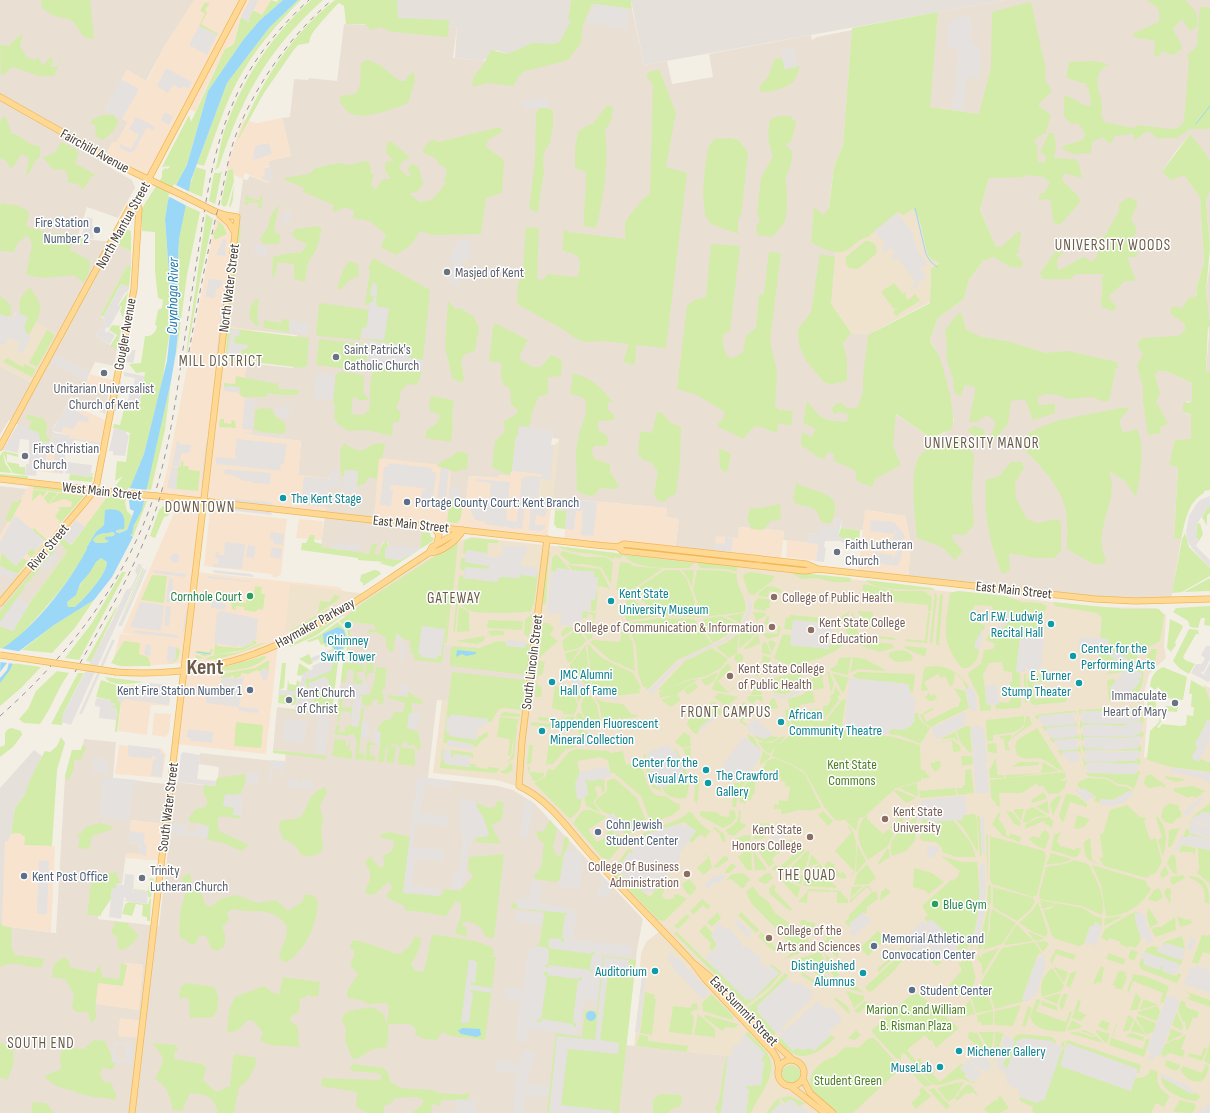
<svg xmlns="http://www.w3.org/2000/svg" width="1210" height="1113" viewBox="0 0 1210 1113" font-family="'Sofia Sans Condensed',sans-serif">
<rect width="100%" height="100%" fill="#f4efe5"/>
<path fill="#e9e0d3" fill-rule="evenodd" d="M 0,0 L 195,0 L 164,47 L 146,81 L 127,70 L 105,109 L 128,122 L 117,142 L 112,143 L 102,163 L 132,180 L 135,188 L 118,218 L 87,207 L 77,239 L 106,241 L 117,244 L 131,252 L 131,266 L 127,266 L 100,316 L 105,320 L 96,336 L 117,349 L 114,366 L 95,362 L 88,377 L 86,387 L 109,391 L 105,414 L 71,397 L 59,420 L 55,424 L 52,431 L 55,433 L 50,443 L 40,441 L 32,432 L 9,420 L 0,435 L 0,366 L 34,384 L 16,312 L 12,319 L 0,314 Z
M 1005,0 L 1210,0 L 1210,248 L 1206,201 L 1190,134 L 1176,151 L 1162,172 L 1184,175 L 1200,198 L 1204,262 L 1196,289 L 1200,321 L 1166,371 L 1192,383 L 1192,402 L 1187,401 L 1187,414 L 1191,415 L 1191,439 L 1170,465 L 1178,467 L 1174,538 L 1181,540 L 1171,600 L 1135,601 L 908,578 L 911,544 L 905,516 L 866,510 L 863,530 L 841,528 L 842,519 L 835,518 L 834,527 L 819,534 L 810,533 L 808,543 L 783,540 L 784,531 L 740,527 L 738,538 L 715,554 L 675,549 L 679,519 L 666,517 L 667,508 L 569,499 L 567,511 L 551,509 L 559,439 L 552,438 L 553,431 L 516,436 L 511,476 L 499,475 L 498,478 L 469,476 L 466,500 L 449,498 L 375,507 L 374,520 L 423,526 L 420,549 L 400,560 L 385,558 L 389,547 L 388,543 L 384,542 L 381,546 L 378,556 L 374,555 L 374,552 L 369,554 L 321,547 L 329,479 L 298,475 L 301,441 L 251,435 L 255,400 L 243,399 L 246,363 L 293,368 L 297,335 L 224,327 L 243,179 L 247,180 L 250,176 L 268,183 L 272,176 L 268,161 L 291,156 L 282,118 L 290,117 L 294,79 L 308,80 L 309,78 L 337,81 L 344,24 L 457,27 L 453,58 L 494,62 L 585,3 L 632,9 L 644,65 L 667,61 L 672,84 L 713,77 L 709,54 L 811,35 L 812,40 L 817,37 L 852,30 L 843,145 L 834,167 L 831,190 L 829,208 L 836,251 L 831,304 L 851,333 L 864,334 L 875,331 L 895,414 L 931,438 L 945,433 L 954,422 L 943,371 L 937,352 L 930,340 L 938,318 L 964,299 L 969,280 L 983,261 L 994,257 L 996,247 L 980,210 L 989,178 L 992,12 L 991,67 L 980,114 L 929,107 L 938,12 Z
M 1210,263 L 1210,372 L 1206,371 L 1209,334 L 1206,292 Z
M 0,486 L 27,489 L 0,536 Z
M 58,540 L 67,552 L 26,608 L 13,631 L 0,626 L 0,558 L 24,579 Z
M 351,622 L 417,629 L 416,640 L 449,645 L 529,652 L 522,709 L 437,700 L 428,778 L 498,786 L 513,790 L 534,803 L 643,919 L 637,950 L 626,1045 L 728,1056 L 721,1113 L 0,1113 L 0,951 L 1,951 L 3,926 L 56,933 L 65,776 L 72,750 L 82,751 L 84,739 L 116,742 L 113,778 L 175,785 L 176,782 L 217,787 L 219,767 L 199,764 L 200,753 L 285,762 L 286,751 L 273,750 L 277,707 L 313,711 L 314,708 L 337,710 L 343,664 L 343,662 L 348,663 ZM 131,820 L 171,825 L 159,926 L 98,919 L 102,882 L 122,884 L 126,854 L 139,854 L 140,844 L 129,843 ZM 125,963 L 143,965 L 138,1010 L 96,1003 L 99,983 L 123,986 Z"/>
<path fill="#f8e4ce" d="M 194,0 L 271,0 L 262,15 L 254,10 L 241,17 L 234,44 L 229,45 L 216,67 L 195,112 L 187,108 L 148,180 L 105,157 L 112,142 L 117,142 L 128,122 L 105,109 L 127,70 L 147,81 L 164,47 Z
M 282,118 L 291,156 L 268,161 L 272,176 L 268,183 L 245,173 L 243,179 L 234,175 L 230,169 L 226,169 L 243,119 L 257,123 Z
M 217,212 L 235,233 L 224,326 L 252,330 L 249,363 L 246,363 L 243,398 L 255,400 L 251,435 L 301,441 L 298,475 L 329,478 L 326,514 L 204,502 L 196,572 L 339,587 L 354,601 L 278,645 L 266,754 L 176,744 L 185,663 L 128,667 L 117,666 L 113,662 L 120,634 L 137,635 L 122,633 L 180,499 L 160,497 L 168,466 Z
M 90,374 L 116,381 L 114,392 L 85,387 Z
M 68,403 L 109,422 L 105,445 L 69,438 L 69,435 L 52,431 Z
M 41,442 L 66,447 L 63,474 L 37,471 Z
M 379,458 L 451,466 L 449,498 L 466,500 L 469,476 L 498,478 L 499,475 L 511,476 L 512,471 L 542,474 L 539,499 L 552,501 L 547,539 L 374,520 Z
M 30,483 L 112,492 L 70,545 L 58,540 L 24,579 L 0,558 L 0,536 Z
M 568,499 L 667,508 L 666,517 L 679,519 L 675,549 L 621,545 L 619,541 L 618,547 L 564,541 Z
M 210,510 L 287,519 L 281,574 L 277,577 L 273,577 L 271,574 L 204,566 Z
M 865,510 L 905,516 L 911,544 L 908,578 L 858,573 Z
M 299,519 L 323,521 L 322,540 L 296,538 Z
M 739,527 L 784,531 L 781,561 L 715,554 L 716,536 L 738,538 Z
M 787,540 L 818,544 L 816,561 L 786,557 Z
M 159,684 L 168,685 L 171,689 L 169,706 L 151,705 L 147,735 L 118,731 L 121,703 L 118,702 L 125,690 L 139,685 Z
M 154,713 L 171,714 L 169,733 L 165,737 L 152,735 Z
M 119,745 L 162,749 L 166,755 L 162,778 L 115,774 Z
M 131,820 L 165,824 L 161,861 L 126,858 L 126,853 L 139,854 L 140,844 L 129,843 Z
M 19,833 L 25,837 L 24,845 L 55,846 L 51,932 L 3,926 L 0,922 L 5,842 L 8,841 L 11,834 Z
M 125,963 L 143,965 L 139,1010 L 96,1004 L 98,983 L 123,986 Z
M 120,1018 L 143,1021 L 141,1038 L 118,1036 Z"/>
<path fill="#e6e0da" d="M 396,0 L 571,0 L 568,19 L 571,19 L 560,42 L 554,44 L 522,49 L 508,54 L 496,50 L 483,61 L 455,58 L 457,27 L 396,25 Z
M 631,0 L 1005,0 L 644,65 Z
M 34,750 L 42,756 L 25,794 L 15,808 L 11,834 L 8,841 L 5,842 L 2,921 L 1,922 L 3,926 L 0,951 L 0,788 Z"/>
<path fill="#efe3ce" d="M 913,209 L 966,249 L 931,268 L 930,302 L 875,331 L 864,334 L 851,333 L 831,304 L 836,251 L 863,210 Z
M 17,312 L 61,336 L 34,384 L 0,366 L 0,314 L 12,319 Z
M 553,431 L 551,445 L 554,445 L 559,441 L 552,501 L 539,499 L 542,474 L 512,471 Z
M 472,537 L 932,588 L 935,590 L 953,592 L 956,591 L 1096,607 L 1156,608 L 1166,615 L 1164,646 L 1166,658 L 1149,674 L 1143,697 L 1147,719 L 1144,758 L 1195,736 L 1204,685 L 1210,688 L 1210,1113 L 721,1113 L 728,1056 L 634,1046 L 643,968 L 640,967 L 641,953 L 646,942 L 661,930 L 553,811 L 524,788 L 496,780 L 433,773 L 442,700 L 522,709 L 522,707 L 529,710 L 534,653 L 449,645 L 416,640 L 417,629 L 343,619 L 346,616 L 329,618 L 303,632 L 285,631 L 290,584 L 366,594 L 394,576 L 443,551 L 458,541 Z"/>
<path fill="#d3ecaa" d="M 41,0 L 90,0 L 94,39 C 78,38 82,30 73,22 C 68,17 62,19 55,16 C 50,15 46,10 42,8 Z
M 271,0 L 277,2 L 278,0 L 283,0 L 259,21 L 243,40 L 208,91 L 187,165 L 168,200 L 165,219 L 171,301 L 171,324 L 162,383 L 144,454 L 125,502 L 127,511 L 132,516 L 127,530 L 117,533 L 117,530 L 121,530 L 123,515 L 119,511 L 112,509 L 105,516 L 104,525 L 96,532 L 87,547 L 88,549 C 70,581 46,608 21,635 C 16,641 3,645 0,652 L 0,626 L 13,631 L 26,608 L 67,552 L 58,540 L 62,537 L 71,545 L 123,476 L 115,481 L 117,461 L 126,462 L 130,433 L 113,428 L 114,424 L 120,425 L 124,409 L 118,406 L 118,404 L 136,407 L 140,403 L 145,372 L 136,373 L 129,364 L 141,363 L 145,336 C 151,337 156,333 157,326 L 155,325 L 158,310 L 162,308 L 163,300 L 158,298 L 155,271 L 155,232 L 142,231 L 142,208 L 162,177 L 162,171 L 165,168 L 168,169 L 170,166 L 162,167 L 189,115 L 191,122 L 225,49 L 234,44 L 241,17 L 249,22 L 249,18 L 253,10 L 262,15 Z
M 298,0 L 301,0 C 274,27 248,57 232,92 C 221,116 213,142 204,166 L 197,164 L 227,83 L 269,28 Z
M 311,0 L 323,0 C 268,49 241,98 219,167 L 215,170 C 219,158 220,144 224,132 C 241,81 272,35 311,0 Z
M 335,0 L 397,0 L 398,18 L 449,20 L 448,37 L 393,32 L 380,27 L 370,30 L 365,24 L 346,24 L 344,6 L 339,3 C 336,5 313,31 312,34 C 310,37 310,40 309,43 L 298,45 L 293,51 L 264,93 L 239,138 L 238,138 C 259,86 290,35 335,0 Z
M 571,0 L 631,0 L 632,9 L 592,4 L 583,25 L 581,43 L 568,60 L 523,72 L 518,78 L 513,86 L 489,83 L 477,86 L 472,86 L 474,75 C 479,73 488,56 491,50 L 508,54 L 532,43 L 554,44 L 560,42 C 563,35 569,26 571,20 L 568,19 Z
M 1147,0 L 1185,0 C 1194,8 1202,17 1195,29 L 1190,31 L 1182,19 L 1173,28 C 1175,36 1181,40 1182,49 L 1173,55 L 1162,51 L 1158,57 L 1154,56 L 1155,41 L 1134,37 L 1133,34 L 1136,32 L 1159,22 C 1161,4 1157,9 1147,0 Z
M 205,2 L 210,4 L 205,9 L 207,13 L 201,24 L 216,33 L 218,32 L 217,35 L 199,26 L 205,13 L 200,11 Z
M 1031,2 L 1046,70 L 1045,80 L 1052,91 L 1038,105 L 1051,115 L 1046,133 L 1036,138 L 1035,144 L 1037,145 L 1038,162 L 1045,163 L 1046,156 L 1040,152 L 1049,133 L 1054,133 L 1056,146 L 1054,158 L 1075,159 L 1079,164 L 1082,178 L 1064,173 L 1062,180 L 1078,196 L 1080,202 L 1060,225 L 1054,223 L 1053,220 L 1050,199 L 1039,200 L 1039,195 L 1044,193 L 1050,183 L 1044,177 L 1025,175 L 1025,177 L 989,178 L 980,210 L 996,247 L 1001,247 L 1018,232 L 1021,232 L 1020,245 L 1017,248 L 1020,251 L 1016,255 L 1023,262 L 1022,266 C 1012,271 1003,262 994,257 L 983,261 L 969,280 L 964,299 L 938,318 L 930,340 C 932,346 936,349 938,354 C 944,367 957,416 952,429 L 931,438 L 896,414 L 893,446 L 901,465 L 875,479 L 872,487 L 857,481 L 855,470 L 834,461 L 834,454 L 828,452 L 824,459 L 818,457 L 801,445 L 802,432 L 811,437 L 816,429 L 803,423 L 807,401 C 822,420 822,420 847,422 L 848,414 L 838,412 L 834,414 L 832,408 L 836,404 L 842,403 L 848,409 L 858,407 L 863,392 L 863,376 L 868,335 L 930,303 L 931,268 L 940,263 L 931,259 L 928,255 C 923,240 923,221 913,209 L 903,215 L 898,212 L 868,237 C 859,238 854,246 847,250 C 836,256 820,248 811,242 L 814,207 L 823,215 L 829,208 L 834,167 L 843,145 L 852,28 L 938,12 L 930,107 L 979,114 L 991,67 L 992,12 Z
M 1200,7 L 1210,8 L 1210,129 L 1190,129 L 1177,138 L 1163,138 L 1158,139 L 1150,132 L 1146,132 L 1134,141 L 1134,134 L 1115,136 L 1110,144 L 1102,137 L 1092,142 L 1091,153 L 1073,154 L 1063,149 L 1062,146 L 1083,140 L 1085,134 L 1078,123 L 1071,124 L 1064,116 L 1064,97 L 1066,95 L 1082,104 L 1091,107 L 1089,90 L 1085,83 L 1081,83 L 1066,77 L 1069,62 L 1094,61 L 1109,64 C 1106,66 1103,68 1101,70 C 1091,82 1106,101 1101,114 L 1104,122 L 1133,128 L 1139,125 L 1169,129 L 1178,128 L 1184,122 L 1189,60 L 1187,55 L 1197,46 Z
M 23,33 L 20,46 L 27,58 L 35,60 L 38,57 L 43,66 L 50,57 L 53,59 L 51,67 L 57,67 L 65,51 L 54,76 L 39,76 L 13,67 L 1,76 L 0,45 L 8,46 Z
M 779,58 L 800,67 C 798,72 797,77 793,82 C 787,88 770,93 761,92 L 759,87 L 768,77 L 774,60 Z
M 366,60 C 381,62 389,74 401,81 L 405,81 L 410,74 L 414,72 L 415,81 L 408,103 C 395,108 364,121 350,113 C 346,111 343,106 340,102 L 340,96 L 356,94 L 360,85 L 361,63 Z
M 659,69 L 676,113 L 666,167 L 687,173 L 666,348 L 636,345 L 635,365 L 623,362 L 629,344 L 606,341 L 585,342 L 575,338 L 564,330 L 517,304 L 518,285 L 523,270 L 526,227 L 539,228 L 537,279 L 544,280 L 547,274 L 578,277 L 580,264 L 578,256 L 562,250 L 564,229 L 569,232 L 626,239 C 624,221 624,223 634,210 C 641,202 641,199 650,194 L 653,86 L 647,77 L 647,73 Z
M 607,105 L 613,107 L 611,121 L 605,130 C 609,163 604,196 596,228 L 584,226 C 583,208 587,191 586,172 L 575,168 L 575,149 L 578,132 L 586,126 L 593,124 Z
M 541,106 L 553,110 L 553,125 L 550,143 L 545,150 L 543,159 L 544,172 L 538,211 L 536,213 L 529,208 L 535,160 L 536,113 Z
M 5,115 L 12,134 C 25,136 25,145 40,146 L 40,157 C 32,162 33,170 26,176 L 29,158 L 21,154 L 16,163 L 11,169 L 6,161 L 0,158 L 0,121 Z
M 103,115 L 114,115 L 118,122 C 116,130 109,136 102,140 L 96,136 L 95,125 L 90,124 L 93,119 Z
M 777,116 L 790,116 L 796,122 L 792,140 L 786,145 L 792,151 C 792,156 792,162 790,167 C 789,171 786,174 786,178 C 785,183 787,189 787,193 C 787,216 789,220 772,237 L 757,235 L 756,228 L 760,219 L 757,213 L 761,178 L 773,156 C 768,143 767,134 770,120 Z
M 500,127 L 503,131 L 488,140 L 486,147 L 504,160 L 502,193 L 486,198 L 481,234 L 432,235 L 420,231 L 411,245 L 396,255 L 381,247 L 386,234 L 369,221 L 353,218 L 354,211 L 346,207 L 335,212 L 332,210 L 334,205 L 303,192 L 304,188 L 285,180 L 284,178 L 309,174 L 316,168 L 328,165 L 341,163 L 348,165 L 366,161 L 370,163 L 371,174 L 374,174 L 371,185 L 375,190 L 382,180 L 391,178 C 386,173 383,170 386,162 L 393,161 L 386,152 L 387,143 L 391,141 L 410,157 L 401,163 L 399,167 C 403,173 406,176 412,177 L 408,171 L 409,166 L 413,164 L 419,168 L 423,184 L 417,192 L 409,193 L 419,202 L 432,200 L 446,183 L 444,181 L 447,169 L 439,164 L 435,158 L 422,152 L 429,141 L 435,140 L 439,142 Z
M 1190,134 L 1206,154 L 1210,162 L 1210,190 L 1206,201 L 1210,248 L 1206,292 L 1210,327 L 1208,327 L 1206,371 L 1210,372 L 1210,490 L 1204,491 L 1204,493 C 1187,503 1185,522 1181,540 L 1174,538 L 1178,467 L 1169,465 L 1175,440 L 1191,439 L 1191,415 L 1183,411 L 1183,403 L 1192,402 L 1192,383 L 1166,371 L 1158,371 L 1155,375 L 1160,394 L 1156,401 L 1168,424 L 1160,427 L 1161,433 L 1148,435 L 1143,401 L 1143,388 L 1137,365 L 1143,354 L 1138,347 L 1138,343 L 1142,338 L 1178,336 L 1185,330 L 1185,324 L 1171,314 L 1171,308 L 1174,306 L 1182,308 L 1189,298 L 1197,296 L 1196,289 L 1204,262 L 1200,198 L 1184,175 L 1171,180 L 1162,172 Z
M 730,138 L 738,140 L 748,152 L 741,216 L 738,219 L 738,234 L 711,224 L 705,215 L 703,192 L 705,167 L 708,148 L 714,139 Z
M 61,142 L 74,148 L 79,154 L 75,163 L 96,175 L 91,177 L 83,190 L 78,184 L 67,182 L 68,178 L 66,171 L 60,169 L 54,170 L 44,159 L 44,157 L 55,153 Z
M 196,167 L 206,170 L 202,197 L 188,191 Z
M 233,169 L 234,181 L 227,205 L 224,207 L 221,204 L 228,170 Z
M 222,171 L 215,204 L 209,201 L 214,173 L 220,173 Z
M 234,185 L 233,200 L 230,208 L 229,206 Z
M 246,195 L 249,196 L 249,198 L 258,200 L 263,195 L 261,208 L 258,208 L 259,203 L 250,202 L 247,205 L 245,205 L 245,201 L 257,201 L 245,200 Z
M 1129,197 L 1137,201 L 1137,204 L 1131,219 L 1136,227 L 1136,233 L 1130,241 L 1137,250 L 1137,257 L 1127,257 L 1136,281 L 1125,281 L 1108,297 L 1116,306 L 1116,309 L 1112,311 L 1102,307 C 1099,296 1105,292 1101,280 L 1104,274 L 1075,274 L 1070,279 L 1043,279 L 1040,273 L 1055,252 L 1062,251 L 1063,253 L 1057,259 L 1058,270 C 1067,268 1075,260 1084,257 L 1092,262 L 1098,256 L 1094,238 L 1103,237 L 1106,234 L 1119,211 L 1119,204 Z
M 6,203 L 8,206 L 10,204 L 19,206 L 28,211 L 29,214 L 26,226 L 49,233 L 81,235 L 84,242 L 71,245 L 70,250 L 89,260 L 90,269 L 84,283 L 74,275 C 58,276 41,281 26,274 L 32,245 L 29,237 L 26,236 L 17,244 L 14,252 L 0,251 L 0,204 Z
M 279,204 L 274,231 L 281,236 L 279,244 L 263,244 L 260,239 L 268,227 L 271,215 Z
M 185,205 L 200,212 L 187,275 L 176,358 L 179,320 L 177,280 L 179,239 Z
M 206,214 L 213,219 L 201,275 L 183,375 Z
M 218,221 L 223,225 L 227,234 L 215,240 L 213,234 L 218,226 Z
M 239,226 L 241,226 L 234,289 L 232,288 Z
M 317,226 L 322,228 L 317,248 L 308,263 L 305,282 L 294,279 L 294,264 L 278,262 L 275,275 L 274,277 L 272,277 L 273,256 C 282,256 293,251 301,253 L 307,244 L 296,239 L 291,234 L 296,229 Z
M 125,229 L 131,231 L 131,252 L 117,244 Z
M 865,241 L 869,241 C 875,243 878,248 876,254 L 858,269 L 849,268 L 846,264 L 846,257 Z
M 711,244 L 740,246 L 730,331 L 723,335 C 722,344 723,349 728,357 L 733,358 L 743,352 L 746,336 L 756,328 L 759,295 L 764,294 L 769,252 L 781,253 L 770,341 L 777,372 L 775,406 L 779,410 L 793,411 L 791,426 L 778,423 L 777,433 L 767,430 L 766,428 L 755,426 L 745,436 L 744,439 L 718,427 L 717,424 L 722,421 L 725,412 L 697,395 L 677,389 L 687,306 L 694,300 L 706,297 Z
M 820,254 L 835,257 L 831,304 L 851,333 L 843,343 L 847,359 L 847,381 L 832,384 L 825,383 L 806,361 L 799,345 L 798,329 L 811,312 Z
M 373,258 L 430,290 L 423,360 L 408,358 L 409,347 L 362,339 L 384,340 L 388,308 L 378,307 L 376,302 L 377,285 L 373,302 L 370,302 L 369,305 L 365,305 L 370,270 L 368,268 Z
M 349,261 L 358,264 L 359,277 L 352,278 L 341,289 L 337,289 L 343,270 Z
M 127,266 L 131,266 L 129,287 L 121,284 L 103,317 L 100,316 Z
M 894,283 L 903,294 L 907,291 L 905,295 L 908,300 L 915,294 L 920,300 C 912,307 905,309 896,316 L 893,312 L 898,308 L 894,309 L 881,292 Z
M 30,288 C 47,308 40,315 29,335 L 26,333 C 21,317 12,300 30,288 Z
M 128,292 L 123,318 L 120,311 L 122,307 L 119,305 Z
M 232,295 L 230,324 L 228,324 L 231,299 Z
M 0,296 L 10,304 L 11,315 L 7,317 L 0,314 Z
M 257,298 L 259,301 L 257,315 L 259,324 L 257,326 C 246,319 248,306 257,298 Z
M 448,301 L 455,309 L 460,308 L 473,316 L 479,327 L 475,351 L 465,354 L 461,360 L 464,378 L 462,383 L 452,378 L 445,346 Z
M 321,303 L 370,310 L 367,328 L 362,328 L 360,340 L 318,336 L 316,333 L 319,305 Z
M 961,312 L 966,330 L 982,337 L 1006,341 L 1046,353 L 1067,351 L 1117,362 L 1118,368 L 1116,368 L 1109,400 L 1105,402 L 1092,397 L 1067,399 L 1059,395 L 1046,394 L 1038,397 L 1038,405 L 1055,404 L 1055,413 L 1033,420 L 1025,399 L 1011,401 L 1008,424 L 994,440 L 991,441 L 990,437 L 996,422 L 987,415 L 976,422 L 970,422 C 968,416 976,396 975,387 L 965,385 L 961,396 L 955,394 L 953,384 L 954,382 L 946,357 L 947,345 L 945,331 L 953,319 Z
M 282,319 L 289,320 L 289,332 L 263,328 L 264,320 L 281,323 Z
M 495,323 L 528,340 L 519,356 L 521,360 L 533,367 L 541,367 L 551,355 L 562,360 L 561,376 L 548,377 L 548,393 L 544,396 L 539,396 L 532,413 L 529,427 L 519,426 L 518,436 L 516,436 L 512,471 L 508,475 L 492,467 L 495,442 C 498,437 502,436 505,431 L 503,422 L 516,414 L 518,410 L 511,404 L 510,388 L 504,386 C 500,377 500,372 502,363 L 489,361 L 493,327 Z
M 112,325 L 122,326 L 117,349 L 110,346 L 117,335 L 109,330 Z
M 228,328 L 309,338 L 307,366 L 303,368 L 225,359 Z
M 47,330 L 55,335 L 37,367 L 29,363 Z
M 319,339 L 368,345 L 365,369 L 347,369 L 316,365 Z
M 7,358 L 23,367 L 25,364 L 36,370 L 32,377 L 3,362 Z
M 376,368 L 422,372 L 417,385 L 408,384 L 400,392 L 400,399 L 396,408 L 401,412 L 399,422 L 393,422 L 392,436 L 367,430 L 348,431 L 338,424 L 334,418 L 335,408 L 333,400 L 336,374 C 343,369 356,374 364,376 L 363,392 L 369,400 L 358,400 L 357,398 L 353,397 L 351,414 L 363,415 L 369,410 C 372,397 367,377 376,368 Z
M 573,373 C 592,379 600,386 612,401 L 608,403 L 608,410 L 615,416 L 614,420 L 598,421 L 598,430 L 607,436 L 609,440 L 606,446 L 594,446 L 591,451 L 595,459 L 610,464 L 610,472 L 619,486 L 615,489 L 600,488 L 595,495 L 589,496 L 577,491 L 576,451 L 579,434 L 586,414 L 586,401 L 582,397 L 570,394 Z
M 236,376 L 278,384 L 279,389 L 299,390 L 298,394 C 289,397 277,394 268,393 L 266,397 L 242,397 L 237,391 L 238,387 L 224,387 L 224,383 L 235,384 Z
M 171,381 L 165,430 L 151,490 L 146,489 Z
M 431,396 L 453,400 L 454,405 L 452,413 L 453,426 L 451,442 L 425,438 L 427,430 C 433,425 441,423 439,414 L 431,412 L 429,406 Z
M 264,408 L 272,409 L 275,416 L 285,423 L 286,430 L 283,434 L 261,432 L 254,429 L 255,410 Z
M 1120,408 L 1130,408 L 1119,420 L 1123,433 L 1137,429 C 1146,446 1140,478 1136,497 L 1125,481 L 1109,471 C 1110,476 1112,481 1112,486 C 1112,510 1093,535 1106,559 L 1104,564 L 1093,564 L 1067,549 C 1067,537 1068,524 1066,512 C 1061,483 1036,463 1018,442 C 1046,416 1085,417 1120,408 Z
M 657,412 L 661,412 L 671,423 L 681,427 L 680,462 L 676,494 L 669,497 L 664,502 L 657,500 L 654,494 L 658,472 L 651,462 L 644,460 L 638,455 L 640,431 L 652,433 Z
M 27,414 L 39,418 L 42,417 L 47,424 C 47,433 43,434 51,440 L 47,442 L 40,441 L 28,430 L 32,421 L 26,419 Z
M 220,419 L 224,419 L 224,423 L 231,424 L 232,420 L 235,421 L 236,428 L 219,427 Z
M 975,426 L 983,429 L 987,440 L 976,437 L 967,430 Z
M 954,437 L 962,439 L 974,455 L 972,494 L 974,525 L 965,535 L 952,534 L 953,540 L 963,551 L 955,560 L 942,547 L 917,538 C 915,518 909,474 919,457 C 927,446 941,440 954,437 Z
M 344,443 C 369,461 363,440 385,444 L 382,459 L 379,459 L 377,479 L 368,477 L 366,483 L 361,484 L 359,487 L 357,486 L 358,471 L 345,470 L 344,476 L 341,476 L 340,451 Z
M 722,449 L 731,454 L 728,469 L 725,473 L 720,468 L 719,450 Z
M 3,451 L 18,454 L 18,457 L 7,454 L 7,462 L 19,464 L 19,467 L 25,467 L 25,475 L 13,473 L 7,463 Z
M 3,451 L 5,463 L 12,473 L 0,472 L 0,456 Z
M 458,451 L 468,454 L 467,470 L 463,469 L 455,472 L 437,466 L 439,463 L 451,457 Z
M 181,461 L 184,462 L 183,466 L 188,466 L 189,470 L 200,471 L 198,491 L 176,489 L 178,467 L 181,467 Z
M 1011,462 L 1022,462 L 1024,468 L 1015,483 L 1016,499 L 1027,519 L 1037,523 L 1057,519 L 1061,522 L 1061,551 L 1054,558 L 1035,558 L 1009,553 L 1010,571 L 1002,574 C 989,541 984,517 986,480 L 999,476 Z
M 91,473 L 94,474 L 91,476 L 93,477 L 92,482 L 69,480 L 70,474 L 90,477 Z
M 0,474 L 28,476 L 27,479 L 0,476 Z
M 796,483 C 818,494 846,491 831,523 C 816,524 823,519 815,510 C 811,506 802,506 796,504 L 793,499 Z
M 34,486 L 85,492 L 85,495 L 33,489 Z
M 33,490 L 45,491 L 46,492 L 43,497 L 40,494 L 32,501 Z
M 49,492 L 58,493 L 48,504 L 44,498 Z
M 59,493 L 84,496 L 59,525 L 60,521 L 55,517 L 60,509 L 58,507 L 71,507 L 72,502 L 64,499 L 49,504 Z
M 20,499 L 22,500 L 10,522 L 5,520 L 13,502 L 18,502 Z
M 450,499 L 463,500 L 461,518 L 457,523 L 447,522 Z
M 143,501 L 147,501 L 133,537 L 129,534 L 132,534 C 133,522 142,513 143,501 Z
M 780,504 L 781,519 L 771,521 L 763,530 L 751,529 L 747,518 L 750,508 L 761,508 Z
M 163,506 L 169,507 L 170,512 L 168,516 L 164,517 L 155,538 L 150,536 L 159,510 Z
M 1210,507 L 1210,513 L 1207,515 L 1207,526 L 1202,517 L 1207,508 Z
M 555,510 L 567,511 L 565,529 L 557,528 L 554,524 Z
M 1200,523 L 1203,534 L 1199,541 L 1196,537 L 1197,524 Z
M 34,528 L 47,540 L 31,558 L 27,553 L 32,548 L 35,552 L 46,540 L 44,540 L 32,530 Z
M 841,528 L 860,530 L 859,542 L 838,537 Z
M 113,532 L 115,535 L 108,537 L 109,541 L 105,543 L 96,543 L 93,540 C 97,532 106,534 113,532 Z
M 422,532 L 430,533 L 431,537 L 434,538 L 433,541 L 420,549 Z
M 1185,533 L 1189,547 L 1210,568 L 1210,576 L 1182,592 L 1172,593 L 1182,539 Z
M 310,535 L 315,535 L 314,542 L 322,544 L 321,547 L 359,552 L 369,554 L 372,544 L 376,543 L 377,545 L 374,555 L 379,554 L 381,546 L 386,541 L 389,547 L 386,547 L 385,558 L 400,560 L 419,550 L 393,567 L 379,563 L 384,562 L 358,560 L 358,558 L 301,550 L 302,543 L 306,543 Z
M 471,538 L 498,540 L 498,543 L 488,543 L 487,556 L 486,553 L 467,550 L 466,554 L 463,553 L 464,541 Z
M 458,541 L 453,594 L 457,594 L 459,576 L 462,575 L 460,595 L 462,575 L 464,578 L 497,582 L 499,577 L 521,573 L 538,573 L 534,603 L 531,611 C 523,613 478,614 471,611 C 461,607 464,603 451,602 L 447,642 L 445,643 L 449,602 L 442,663 L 414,660 L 414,654 L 411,653 L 410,641 L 401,638 L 395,639 L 393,652 L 389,652 L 388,647 L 386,647 L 386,638 L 376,632 L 366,633 L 370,629 L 375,630 L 375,625 L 351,622 L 349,653 L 347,651 C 345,637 354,635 339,621 C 350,614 359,605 370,598 Z
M 557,546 L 623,554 L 622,557 L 620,559 L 619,558 L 614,557 L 614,559 C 596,551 575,556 557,546 Z
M 52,548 L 55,551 L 40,566 L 41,567 L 28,583 L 27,582 L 24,586 L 25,587 L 0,622 L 0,611 L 4,608 L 3,607 Z
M 548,550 L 550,552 C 547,567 547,587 546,603 L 544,604 L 542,604 Z
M 562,551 L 585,557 L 606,557 L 613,562 L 611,584 L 601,567 L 583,564 L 571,564 L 560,554 Z
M 1,552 L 16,566 L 23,558 L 28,561 L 18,574 L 0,566 Z
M 554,555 L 557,555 L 570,570 L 557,568 L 556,572 L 551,571 L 552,559 Z
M 624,555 L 695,563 L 689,568 C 673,568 632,570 624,555 Z
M 101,558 L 107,562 C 107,574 85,598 75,607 L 68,607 L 67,602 C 77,594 93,561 101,558 Z
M 461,558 L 466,558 L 466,562 L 489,566 L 489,569 L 465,567 L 465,571 L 460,569 Z
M 620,562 L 629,563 L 633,566 L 662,569 L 630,591 L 616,590 Z
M 697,562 L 737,566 L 737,572 L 726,569 L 700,568 Z
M 567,564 L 575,566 L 600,569 L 610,589 L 601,586 L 597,587 L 598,577 L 594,577 L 594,572 L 572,570 Z
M 143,568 L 144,569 L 117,626 Z
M 374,570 L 379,571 L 381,574 L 363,586 L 363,583 L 360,581 L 361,575 Z
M 665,570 L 679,570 L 687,579 L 695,602 L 694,606 L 697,608 L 700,617 L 662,616 L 631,592 Z
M 682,570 L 694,570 L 692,587 L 688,578 Z
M 697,570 L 726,571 L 737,574 C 735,589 748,595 745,612 L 702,617 L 693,589 Z
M 122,572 L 126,572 L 79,660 L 65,658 L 92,623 Z
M 750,572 L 775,576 L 772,581 L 754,595 L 749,594 L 743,578 L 744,574 Z
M 791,572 L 851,578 L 850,582 L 832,582 L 817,578 L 801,579 Z
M 152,575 L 167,576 L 164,603 L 141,600 Z
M 1210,578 L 1210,591 L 1184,592 Z
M 866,580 L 932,588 L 935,590 C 920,589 874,592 866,580 Z
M 864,584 L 896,591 L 924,591 L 932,597 L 931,612 L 928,611 L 928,605 L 862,598 L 863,586 Z
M 255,586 L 262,587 L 261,594 L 265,594 L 263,610 L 259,609 L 255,612 L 244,610 L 244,607 L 236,606 L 236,610 L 232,609 L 231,602 L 246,603 L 247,593 L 254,594 Z
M 766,587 C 777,585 785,590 784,602 L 781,602 L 782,593 L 769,591 L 768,597 L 758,596 L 759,593 Z
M 597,590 L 598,590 L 596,611 L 591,611 L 591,600 L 595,600 Z
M 935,591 L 937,597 L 932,643 L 930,643 Z
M 959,591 L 1006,596 L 1022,602 L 1041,603 L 1047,606 L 1041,620 L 1036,625 L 1039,631 L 1039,635 L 1027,634 L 1025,639 L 1020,639 L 1016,672 L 1020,673 L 1021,706 L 1019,708 L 996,709 L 995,705 L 999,704 L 999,702 L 1009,703 L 1009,701 L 1011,700 L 1010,682 L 1012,682 L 1012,672 L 1004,671 L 1002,662 L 989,663 L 983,675 L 987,705 L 991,705 L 991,710 L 980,711 L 979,697 L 968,675 L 969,672 L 981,664 L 984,650 L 993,649 L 994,645 L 997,645 L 986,640 L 989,634 C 997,633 1008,625 1011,617 L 1007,612 L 993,612 L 993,608 L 991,606 L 975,605 L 972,613 L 975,617 L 973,617 L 974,620 L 985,626 L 984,630 L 982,630 L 975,649 L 979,649 C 979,659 973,669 962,668 C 939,641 946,625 950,593 Z
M 627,593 L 641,606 L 659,616 L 627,621 L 625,615 Z
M 942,594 L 943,596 L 939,645 L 936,645 L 936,639 L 940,595 Z
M 334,595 L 340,596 L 338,600 L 318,613 L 320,601 L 330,602 Z
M 758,598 L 768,599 L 770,601 L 769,609 L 766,608 L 766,611 L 754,609 L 754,603 Z
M 94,600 L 75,628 L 52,653 L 22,650 L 54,625 Z
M 340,602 L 314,619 L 291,631 L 291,630 Z
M 1053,602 L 1125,609 L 1159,609 L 1164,615 L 1160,641 L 1144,650 L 1109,644 L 1108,639 L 1100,638 L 1102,618 L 1097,613 L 1055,606 Z
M 456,603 L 458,604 L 455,631 L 453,634 Z
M 118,606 L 91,662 L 86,661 L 115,609 Z
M 459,606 L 469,612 L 469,628 L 470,631 L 457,632 Z
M 1210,606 L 1210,626 L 1204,625 L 1205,618 L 1201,618 L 1198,628 L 1190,627 L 1188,621 L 1173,612 L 1176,608 Z
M 583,611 L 596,613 L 595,619 L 593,619 L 593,615 L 588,614 L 587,618 L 582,618 Z
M 850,611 L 843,626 L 839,618 Z
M 858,611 L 873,612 L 872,628 L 865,625 L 865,621 L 869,617 L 863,618 L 858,613 Z
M 753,612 L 766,613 L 765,616 L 756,621 Z
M 853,612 L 858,633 L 895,638 L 895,640 L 848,635 L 844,627 Z
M 533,613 L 530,635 L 528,637 L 524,634 L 525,620 Z
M 744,613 L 740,623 L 726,616 Z
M 928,613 L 930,613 L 927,643 L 906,641 L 906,639 L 925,641 Z
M 345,614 L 317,635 L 290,647 L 290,645 Z
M 790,615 L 833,619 L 841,628 L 837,630 L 836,624 L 793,620 L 792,630 L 784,629 L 786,617 L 789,618 Z
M 721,616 L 738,624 L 729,634 L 713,643 L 704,628 L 703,619 Z
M 767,616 L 769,616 L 768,624 L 765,624 L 764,633 L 777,634 L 778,626 L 781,627 L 779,636 L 768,639 L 761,633 Z
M 661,618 L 694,619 L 712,644 L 677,660 L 647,690 L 646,687 L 643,687 L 638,673 L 636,646 L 627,623 Z
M 1170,619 L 1182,625 L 1183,627 L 1175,642 L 1176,645 L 1171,652 L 1167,648 Z
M 488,620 L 523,621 L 522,630 L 487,628 Z
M 589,620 L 594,621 L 594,627 L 579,626 L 579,623 L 589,624 Z
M 338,622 C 347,630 352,642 342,651 L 334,653 L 331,645 L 325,647 L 324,644 L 321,645 L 318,639 L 310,642 L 306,641 L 318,636 Z
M 543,623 L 549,623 L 554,628 L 550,635 L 558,641 L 539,658 Z
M 540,624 L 535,673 L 534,673 L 539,625 Z
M 623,626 L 625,626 L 633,644 L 635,671 L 610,660 L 590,642 L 593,640 L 620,642 Z
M 567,627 L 576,628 L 562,637 L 561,632 Z
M 581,627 L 593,628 L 592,638 L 588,640 Z
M 577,629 L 586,640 C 583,649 572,650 564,651 L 562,641 Z
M 748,629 L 757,633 L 739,649 L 740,633 Z
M 1189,629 L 1198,630 L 1199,634 L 1196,634 L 1183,657 L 1185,660 L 1195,664 L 1189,674 L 1179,668 L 1173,661 Z
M 496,630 L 504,631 L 504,635 L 491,636 L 488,631 Z
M 739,633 L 737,653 L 729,658 L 716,647 L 726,643 Z
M 758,634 L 760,643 L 750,648 L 743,649 Z
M 783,634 L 791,635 L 791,645 L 829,649 L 830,639 L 846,641 C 839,653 806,665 791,665 C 786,665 778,660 774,658 Z
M 485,636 L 484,641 L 477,644 L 455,641 Z
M 252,640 L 256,641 L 257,643 L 243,650 L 214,655 L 215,644 L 217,644 L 217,646 L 240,648 L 253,643 Z
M 771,640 L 776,643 L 772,653 L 768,642 Z
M 124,641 L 140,643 L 139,654 L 148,657 L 151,666 L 121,666 L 111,663 Z
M 498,641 L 506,642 L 506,645 L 525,647 L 525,644 L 531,645 L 528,675 L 450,666 L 450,650 L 453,646 L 479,648 Z
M 858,641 L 892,644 L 894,648 L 879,652 L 857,644 Z
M 766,642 L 771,654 L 771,655 L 762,653 L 762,644 Z
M 266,643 C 254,648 215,663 205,659 C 217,652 230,655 242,651 C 251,648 257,643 266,643 Z
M 587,644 L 590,645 C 599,661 620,665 634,674 L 641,688 L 639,689 L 640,693 L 616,696 L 593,689 Z
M 586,645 L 586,649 L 592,689 L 575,676 L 569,666 Z
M 906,646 L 927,648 L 925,657 L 907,649 L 904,648 Z
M 176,647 L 180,650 C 178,661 177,663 166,664 L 175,661 Z
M 1096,647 L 1104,649 L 1102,653 L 1107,653 L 1117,661 L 1115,664 L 1124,667 L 1123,672 L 1106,674 L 1111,670 L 1111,665 L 1096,653 Z
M 211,648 L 213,650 L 211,655 L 208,654 L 206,657 L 195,652 L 196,655 L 204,658 L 196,659 L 195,651 L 210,652 Z
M 712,648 L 728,659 L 721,668 L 706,676 L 690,679 L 664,690 L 658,690 L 685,661 Z
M 1109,648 L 1137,653 L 1138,656 L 1132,663 Z
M 580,649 L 572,661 L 568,663 L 565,655 L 566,653 Z
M 1152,649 L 1157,649 L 1155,663 L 1151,666 L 1148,664 L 1147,656 Z
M 894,651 C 901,650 910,650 913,658 L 911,661 L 896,662 L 889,657 L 889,653 Z
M734.5 658a4.5 4.5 0 1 1 9 0a4.5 4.5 0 1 1-9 0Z
M 309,654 L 313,663 L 309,665 L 299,659 Z
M 762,655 L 771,658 L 766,671 L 763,672 Z
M 264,656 L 267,657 C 252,671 232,671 210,671 Z
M 851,657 L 848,675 L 831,671 L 830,669 L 837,665 L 839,658 Z
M 853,657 L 865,659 L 887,671 L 858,669 L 850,673 Z
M 269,660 L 269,672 L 263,668 L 261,672 L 257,670 L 248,674 L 241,673 L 241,676 L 233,679 L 234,676 L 231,675 L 231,677 L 221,678 L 221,674 L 255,668 Z
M 335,661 L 338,662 L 332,711 L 318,709 L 317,713 L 312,714 L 278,709 L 315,712 L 313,699 L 297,698 L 296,703 L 294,705 L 278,703 L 279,694 C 302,697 309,693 327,679 L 325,677 L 309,684 L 310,687 L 306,688 L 305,681 L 307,677 L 309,679 L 331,670 L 331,666 Z
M 539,661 L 545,662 L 542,675 L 539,675 L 538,678 L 537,678 Z
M 343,662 L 364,665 L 363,672 L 357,672 L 357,679 L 362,680 L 362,685 L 349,682 L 353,682 L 354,671 L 348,669 L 345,683 L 341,682 Z
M 1139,662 L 1144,666 C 1142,669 1144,674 1143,678 C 1142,693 1132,703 1117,702 L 1116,697 L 1123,696 L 1125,693 L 1127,696 L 1140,681 L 1137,678 L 1141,672 L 1137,672 L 1139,668 L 1136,666 Z
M 13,663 L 41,667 L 21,688 L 0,706 L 0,683 Z
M 282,663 L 286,663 L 284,688 L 279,690 Z
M 299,663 L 310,670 L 301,676 L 297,675 Z
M 366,663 L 374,663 L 373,673 L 368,673 L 366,681 L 365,676 Z
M 728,663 L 732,668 L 718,681 L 728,692 L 735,685 L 734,687 L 728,693 L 713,690 L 712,688 L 721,670 Z
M 752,665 L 754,667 L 756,666 L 761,670 L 760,674 L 757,677 L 750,668 Z
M 936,666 C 951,667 961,675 969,687 L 967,690 L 962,679 L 955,673 L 953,685 L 950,686 L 945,676 L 941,678 L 938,674 L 924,682 L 928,690 L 922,691 L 921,689 L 924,669 L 926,667 Z
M 376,667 L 387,668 L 385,687 L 382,692 L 384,699 L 382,705 L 378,704 L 379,700 L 373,699 L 372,704 L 369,706 L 364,706 L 362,701 L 359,700 L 362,693 L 370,694 C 374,685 375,677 376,667 Z
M 1163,667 L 1187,677 L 1183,700 L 1167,698 L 1158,687 L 1155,690 L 1150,686 C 1151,677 1154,671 1163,667 Z
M 57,671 L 69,673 C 57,689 52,708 40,724 L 24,723 L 19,719 L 28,709 L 36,691 Z
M 817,671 L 829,672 L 834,684 L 831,693 L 827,672 L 822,673 L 824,688 L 814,690 L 807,686 Z
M 452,672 L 525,680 L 522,710 L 504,708 L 499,709 L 491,722 L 487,722 L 488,719 L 451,715 L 446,732 L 477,740 L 478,737 L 487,732 L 489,736 L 482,740 L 476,747 L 473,747 L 473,744 L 448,740 L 447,743 L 443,743 Z
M 718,672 L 714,681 L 706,686 L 701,680 Z
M 799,672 L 804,681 C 793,695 777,700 765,684 L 766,681 L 774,678 Z
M 858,672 L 914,674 L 915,675 L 913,692 L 910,692 L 908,684 L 859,679 L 852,676 Z
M 78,673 L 84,673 L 63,714 L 62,725 L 51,724 Z
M 832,673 L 849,678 L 843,694 Z
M 1060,673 L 1062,680 L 1033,683 L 1034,691 L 1028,691 L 1027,680 L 1030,676 Z
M 1024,674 L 1026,674 L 1027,701 L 1025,704 Z
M 105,677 L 144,682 C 133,683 111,688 105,677 Z
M 288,679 L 289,684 L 296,685 L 297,680 L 300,682 L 298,691 L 287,691 Z
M 699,679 L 677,694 L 681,700 L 671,707 L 661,700 L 674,695 L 660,698 L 659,692 L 690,680 Z
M 1114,679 L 1116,681 L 1110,688 L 1111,699 L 1109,701 L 1107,680 Z
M 101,680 L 122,687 L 139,685 L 125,690 L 119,689 L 118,701 L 121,702 L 117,732 L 115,732 L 117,709 L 109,706 L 116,705 L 111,703 L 111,700 L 96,697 Z
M 536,680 L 538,685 L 542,687 L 541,697 L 535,697 Z
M 1191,680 L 1205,688 L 1210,701 L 1210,720 L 1208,719 L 1195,745 L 1198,746 L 1195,759 L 1199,761 L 1201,759 L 1210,763 L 1210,772 L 1171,767 L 1148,760 L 1147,758 L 1150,731 L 1159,722 L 1160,717 L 1161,722 L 1157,727 L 1159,728 L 1162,724 L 1181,726 L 1186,725 L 1187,715 L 1193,716 L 1194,707 L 1191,707 L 1192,694 L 1189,694 Z
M 695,683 L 698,687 L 688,695 L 684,690 Z
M 555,686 L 571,690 L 578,705 L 574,715 L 563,714 L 563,711 L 552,708 Z
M 759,686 L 761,687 L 762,695 L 750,695 L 756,687 Z
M 835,686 L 841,695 L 837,696 L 839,700 L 824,720 L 823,706 L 828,705 L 831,700 L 830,696 L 834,693 Z
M 954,688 L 965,691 L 969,708 L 940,722 L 938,721 L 939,723 L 931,727 L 924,723 L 920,715 L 932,708 L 933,710 L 923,715 L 926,722 L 955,707 L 958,707 L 961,700 Z
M 575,689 L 579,690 L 585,694 L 578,702 Z
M 809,690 L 813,692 L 815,702 L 800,705 L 800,711 L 820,709 L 822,720 L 793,731 L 788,699 L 802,695 Z
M 407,692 L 410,692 L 415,697 L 420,698 L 423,701 L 422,704 L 412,703 L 411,709 L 413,711 L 408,718 L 410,730 L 418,731 L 421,749 L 418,750 L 414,745 L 407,745 L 406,741 L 403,742 L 401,747 L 415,749 L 415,766 L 398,764 L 400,747 L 393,743 L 392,746 L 396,747 L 394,763 L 386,762 L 388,747 L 386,746 L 384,762 L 378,762 L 380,745 L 382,745 L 379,744 L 378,726 L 384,721 L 391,719 L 394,712 L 403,712 L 405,703 L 388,698 L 388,695 L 409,697 Z
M 719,693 L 738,697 L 726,707 L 714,697 Z
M 929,693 L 931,696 L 935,694 L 937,699 C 932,702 928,702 925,697 Z
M 1034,693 L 1035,699 L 1067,696 L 1066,702 L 1034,705 L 1030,702 L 1029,694 Z
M 1151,693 L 1156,698 L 1156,710 L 1147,709 L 1148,695 Z
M 343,695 L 342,707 L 351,708 L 353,697 L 351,717 L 350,712 L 341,711 L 339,722 L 337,722 L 339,696 Z
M 586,696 L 591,696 L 597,705 L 600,721 L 598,723 L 588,724 C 583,714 576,704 586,696 Z
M 748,696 L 762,696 L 763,703 L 757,699 L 753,704 L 747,700 Z
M 595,698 L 604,702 L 623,704 L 631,714 L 637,715 L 637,717 L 623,719 L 619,718 L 615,720 L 603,723 L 599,704 Z
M 772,698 L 775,699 L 778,708 L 771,709 L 767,707 Z
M 846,699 L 841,730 L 894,737 L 920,745 L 921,770 L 924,770 L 930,777 L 923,779 L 922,776 L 921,781 L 896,788 L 864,817 L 836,821 L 825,808 L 805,772 L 793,765 L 772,756 L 776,746 L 770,754 L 764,750 L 758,742 L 772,743 L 781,737 L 786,736 L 778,745 C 792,734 808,720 828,721 L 827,719 L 842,700 Z
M 712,702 L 715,702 L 722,712 L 720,715 L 716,714 L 699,728 L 698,734 L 694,733 L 687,725 L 688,720 Z
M 743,702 L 752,707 L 742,721 L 748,725 L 746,726 L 740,722 L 740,706 Z
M 1137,706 L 1140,708 L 1138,712 L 1135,709 C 1120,717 1098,710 1081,711 L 1081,714 L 1079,714 L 1079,710 L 1100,709 L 1100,708 L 1127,709 Z
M 1166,706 L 1178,707 L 1177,712 L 1166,711 Z
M 364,708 L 359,752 L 359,754 L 364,753 L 364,760 L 355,759 L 357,740 L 353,734 L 346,736 L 334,734 L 337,725 L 340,726 L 339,732 L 345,732 L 345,726 L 350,726 L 350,724 L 353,723 L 359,726 L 361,710 Z
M 788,709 L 791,731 L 788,732 L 785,710 Z
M 1070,711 L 1076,711 L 1076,714 L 1075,712 L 1039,716 L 1038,720 L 1035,717 L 1036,715 Z
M 504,712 L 520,714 L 520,717 L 499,716 Z
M 578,713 L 581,713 L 587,725 L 579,724 L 576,716 Z
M 914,713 L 918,713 C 918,719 924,725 930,728 L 921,743 L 919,743 L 901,736 L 889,734 L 889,731 L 896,726 L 909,727 L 918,718 L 914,721 Z
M 574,716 L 576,725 L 565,723 L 566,717 Z
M 1024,716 L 1024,724 C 1017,735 1005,733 993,735 L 993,741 L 987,741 L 986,720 Z
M 1026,716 L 1029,716 L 1032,724 L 1015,736 L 1011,741 L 1014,735 L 1024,727 Z
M 1140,716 L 1144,718 L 1143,724 L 1140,721 C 1124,731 1101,723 1083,725 L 1080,729 L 1080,720 L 1082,723 C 1101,721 1121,727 1140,720 Z
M 500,717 L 519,719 L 516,727 L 517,728 L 514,758 L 508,762 L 505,761 L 508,761 L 513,754 L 514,733 L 511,755 L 508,756 L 510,739 L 497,737 Z
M 539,717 L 562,719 L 563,716 L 564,723 L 538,720 Z
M 1076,720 L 1078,729 L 1076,725 L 1045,731 L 1042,727 L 1044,724 L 1075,724 Z
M 236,722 L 263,725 L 261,748 L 234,746 Z
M 531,722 L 578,727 L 589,734 L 579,736 L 579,730 L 535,726 L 531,725 Z
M 966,726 L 970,726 L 972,752 L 970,753 L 961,743 L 956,731 Z
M 12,728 L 21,731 L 22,735 L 13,747 L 0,757 L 0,747 L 5,745 L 5,733 L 8,729 Z
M 1037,728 L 1064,771 C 1056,770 1051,763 1044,760 C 1035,755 1027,763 1017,755 L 1015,747 L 1017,740 Z
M 1140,730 L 1144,733 L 1142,738 L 1140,736 C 1120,740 1103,736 1084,737 L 1083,741 L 1081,740 L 1081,733 L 1084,736 L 1100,735 L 1119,737 L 1140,733 Z
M 684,732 L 690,736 L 691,746 L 683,748 L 675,742 Z
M 955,732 L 959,742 L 954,738 L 940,739 Z
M 1078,733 L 1080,741 L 1077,738 L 1055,740 L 1054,743 L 1050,740 L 1051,736 L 1053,739 L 1077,736 Z
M 748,734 L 754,738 L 761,751 L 749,740 Z
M 754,735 L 764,738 L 770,736 L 779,737 C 771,744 759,744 754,735 Z
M 1012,735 L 1010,741 L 1007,742 L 1010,750 L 1005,750 L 1004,738 L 1000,739 L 1000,736 Z
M 61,737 L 65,743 L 57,770 L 52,846 L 24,845 L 25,837 L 19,833 L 11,834 L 15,808 L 25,794 L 31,777 L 45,751 L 50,752 L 57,746 Z
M 335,739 L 345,740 L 347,748 L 350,741 L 349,751 L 352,751 L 352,759 L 332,756 Z
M 368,739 L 369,742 L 376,743 L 376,745 L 370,745 L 370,755 L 375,756 L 375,761 L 365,760 Z
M 549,739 L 568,741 L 568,743 L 576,744 L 576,747 L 566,749 L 553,764 L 548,764 L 546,766 Z
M 953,740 L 960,746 L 961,751 L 953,752 L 952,741 L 934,743 Z
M 996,743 L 997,753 L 988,752 L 987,744 Z
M 1139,744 L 1142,748 L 1140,753 L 1138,750 C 1120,752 1103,749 1085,750 L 1084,754 L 1082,747 L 1083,745 L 1085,748 L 1116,750 Z
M 82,745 L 85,746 L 86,749 L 83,753 L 82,759 L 74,760 L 74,769 L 69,780 L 67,780 L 65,776 L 72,750 L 81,750 Z
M 529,745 L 533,745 L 531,764 L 527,764 Z
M 1080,745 L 1081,754 L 1078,751 L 1063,752 L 1061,756 L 1058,751 L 1060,748 L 1078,749 Z
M 690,748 L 691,749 L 690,764 L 683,749 Z
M 442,749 L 447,750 L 443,760 L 445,761 L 445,764 L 470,767 L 470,764 L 475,764 L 476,767 L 487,769 L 488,767 L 498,768 L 499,766 L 499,769 L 496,773 L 440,768 Z
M 577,749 L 608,751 L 611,753 L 623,751 L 626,765 L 641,763 C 643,772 648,790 655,794 C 658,797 663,795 667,797 C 672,800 674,804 680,804 L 679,806 L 681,808 L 673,815 L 651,823 L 641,796 L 614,773 L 610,773 L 608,760 L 600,757 L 577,761 L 580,774 L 577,798 L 581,799 C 583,807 576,815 570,819 L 534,783 L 545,777 L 548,769 L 554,770 L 569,752 Z
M 675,749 L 677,750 C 684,765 693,781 686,798 C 676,799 666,798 662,787 L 665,787 L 684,769 L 680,765 L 676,750 L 673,752 Z
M 273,750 L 327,756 L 327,757 L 324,759 L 273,753 Z
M 451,750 L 473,753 L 473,758 L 471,758 L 471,756 L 454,754 L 453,757 L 451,757 Z
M 763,751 L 771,756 L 761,765 L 760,762 Z
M 644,754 L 646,754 L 646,760 L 657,787 L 660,787 L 662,792 L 652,787 L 644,763 Z
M 961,756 L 972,756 L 973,764 L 962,766 Z
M 996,757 L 997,773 L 998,775 L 1004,775 L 1004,778 L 990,778 L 989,771 Z
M 1083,757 L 1086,762 L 1098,760 L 1112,762 L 1139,758 L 1141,762 L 1139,765 L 1137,763 L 1124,764 L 1087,763 L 1084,767 Z
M 774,758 L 793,766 L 805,774 L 821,807 C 811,812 811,810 801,810 C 794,810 789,814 781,814 L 781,809 L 774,809 L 774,804 L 779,805 L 779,800 L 788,801 L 790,787 L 785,786 L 785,782 L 781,781 L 781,777 L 777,776 L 777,771 L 759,770 L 763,769 L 767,761 Z
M 935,761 L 940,761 L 941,766 L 936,772 L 931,767 L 930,763 L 935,763 Z
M 511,762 L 513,769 C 509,775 505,774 499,772 L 506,769 Z
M 1019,762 L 1039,762 L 1039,765 L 1012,767 Z
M 1042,762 L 1059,771 L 1006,778 L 1006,775 L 1041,773 L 1041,769 L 1043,769 Z
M 527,767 L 530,767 L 530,772 L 544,773 L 544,776 L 537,781 L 533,781 Z
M 971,769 L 974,793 L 959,795 L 956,788 L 963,788 L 963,785 L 965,785 L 965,770 Z
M 1084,770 L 1087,773 L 1136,774 L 1137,771 L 1140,772 L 1134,789 L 1128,785 L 1118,784 L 1107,778 L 1088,776 Z
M 749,772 L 751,774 L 738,792 L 736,807 L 732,807 L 734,783 L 740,783 Z
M 1065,772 L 1066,777 L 1060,780 L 1061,781 L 1067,780 L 1065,787 L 1059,793 L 1049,794 L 1042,785 L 1039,787 L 1037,783 L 1022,793 L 999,793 L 1000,806 L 998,807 L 991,797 L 990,780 Z
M 245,774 L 246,780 L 241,793 L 225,797 L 241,808 L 240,818 C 232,819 226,815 218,817 L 218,829 L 221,832 L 249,845 L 242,851 L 223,843 L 205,839 L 208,836 L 208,827 L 203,824 L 189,822 L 189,817 L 196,809 L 205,807 C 210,800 205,798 203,792 L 204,785 L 215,786 L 217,778 Z
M 756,774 L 754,795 L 752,795 L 751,800 L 746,800 L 744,808 L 745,803 L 739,802 L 741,790 L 753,775 Z
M 1150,774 L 1165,785 L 1165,788 L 1161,786 L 1149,788 L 1144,784 L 1145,777 Z
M 1166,776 L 1184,779 L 1185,780 L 1176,782 L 1165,778 Z
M 614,778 L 637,798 L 647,824 L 627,836 L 622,831 L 626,829 L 613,813 L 610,815 L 602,811 L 595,803 L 596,800 L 607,791 L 607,781 Z
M 696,778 L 700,778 L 697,804 L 694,800 Z
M 1088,778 L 1106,779 L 1118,786 L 1127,787 L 1133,791 L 1132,792 L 1129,791 L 1113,800 L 1100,799 L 1100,803 L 1094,801 L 1096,797 L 1084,789 L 1081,790 L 1077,784 L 1082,780 Z
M 587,779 L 588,781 L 604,779 L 605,790 L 602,793 L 601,787 L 596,786 L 595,789 L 598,796 L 593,802 L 601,813 L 586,806 L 584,796 L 588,794 L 586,782 L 584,780 Z
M 917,783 L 918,797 L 899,788 Z
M 1193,786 L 1205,791 L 1196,798 L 1192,796 L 1187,798 L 1187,797 L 1173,791 L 1175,788 Z
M 325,787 L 327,792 L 320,805 L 323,820 L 321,828 L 323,849 C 317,857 309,857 301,855 L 295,845 L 283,839 L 279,828 L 280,821 C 286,819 293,820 299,818 C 308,813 305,794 325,787 Z
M 955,788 L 957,795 L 920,798 L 919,791 Z
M 896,790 L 897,790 L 916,798 L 906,803 L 895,792 L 893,792 Z
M 1042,791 L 1046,796 L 1046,799 L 1032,803 L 1031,800 L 1043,793 Z
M 1066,794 L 1076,795 L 1087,804 L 1087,807 L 1070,802 L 1063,823 L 1059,816 Z
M 1060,795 L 1061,797 L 1053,816 L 1050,804 L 1055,798 Z
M 497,801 L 504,803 L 502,809 L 504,813 L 500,821 L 491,825 L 501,844 L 475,842 L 482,827 L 475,808 L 477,803 L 489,808 L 495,807 Z
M 1047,801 L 1048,802 L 1049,814 L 1036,807 Z
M 1170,803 L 1180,806 L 1179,809 L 1182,813 L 1180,818 L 1177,818 L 1172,824 L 1165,822 L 1161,817 L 1163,808 Z
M 1210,803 L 1210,813 L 1202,812 L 1200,815 L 1195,815 L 1188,826 L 1193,816 Z
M 1127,805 L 1141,818 L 1143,817 L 1146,819 L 1144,821 L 1150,840 L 1156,838 L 1162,862 L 1155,874 L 1150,875 L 1147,878 L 1104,866 L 1099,858 L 1103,857 L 1100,834 L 1103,834 L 1110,810 Z
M 1033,807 L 1047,816 L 1035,817 L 1027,823 L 1023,822 L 1026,810 Z
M 1014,809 L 1024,809 L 1021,821 L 1014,811 Z
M 586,810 L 591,810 L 607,817 L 588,830 L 597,842 L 608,836 L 606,833 L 611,829 L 616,835 L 618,833 L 625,841 L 609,860 L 602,858 L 573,823 L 582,811 Z
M 730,810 L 735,811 L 736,818 L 731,824 L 723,828 L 700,816 L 700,811 L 716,812 L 721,816 L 729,817 Z
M 738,810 L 741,811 L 740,823 L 745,824 L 746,826 L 734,836 L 728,834 L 726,830 C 735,824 740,821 738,810 Z
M 823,811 L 833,821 L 828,826 L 818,815 Z
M 1006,811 L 1012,812 L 1021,823 L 1020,826 L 1014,824 Z
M 688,812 L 691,812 L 701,824 L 710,831 L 705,838 L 701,834 L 691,843 L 689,840 L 696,831 L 684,822 L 650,833 L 636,841 L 637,845 L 633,843 L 634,840 C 646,828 684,821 688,812 Z
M 999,812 L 1000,812 L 1000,816 L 998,818 L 1006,830 L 1006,835 L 1009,837 L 1010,833 L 1021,837 L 1020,842 L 1003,836 L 992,824 Z
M 975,814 L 977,821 L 978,852 L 964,829 L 956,820 L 962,820 L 963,815 Z
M 867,815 L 867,819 L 883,834 L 889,829 L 894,834 L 888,846 L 868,860 C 859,845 852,829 867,815 Z
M 917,815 L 916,830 L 913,830 L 909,822 Z
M 977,815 L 980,817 L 982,854 L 980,857 Z
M 1077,815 L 1089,819 L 1091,817 L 1085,826 L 1078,829 L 1074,828 Z
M 902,816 L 904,818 L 895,832 L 890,827 Z
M 1049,817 L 1053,821 L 1052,829 L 1048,824 L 1046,825 L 1044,821 L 1025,829 L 1026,824 L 1038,818 Z
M 1158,817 C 1168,830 1167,841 1163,857 L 1158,840 L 1162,837 L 1156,818 Z
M 859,818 L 856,831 L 846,821 L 846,820 Z
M 927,818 L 929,822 L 953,820 L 971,843 L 976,857 L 957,857 L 942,852 L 942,848 L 936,842 L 922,841 L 920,839 L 921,822 L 923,819 Z
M 550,820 L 557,829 L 553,848 L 556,855 L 561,856 L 564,839 L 566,836 L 569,839 L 567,850 L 564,853 L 560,880 L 555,882 L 535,879 L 534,876 L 541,867 L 544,844 L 537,837 L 537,831 L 543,832 Z
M 100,823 L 111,826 L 113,829 L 92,836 L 89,849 L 78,848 L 80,839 L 77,834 L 82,833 L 85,827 Z
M 755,823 L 774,824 L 775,827 L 756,832 Z
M 908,823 L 911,831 L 916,832 L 915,841 L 906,851 L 892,856 C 886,842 899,831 908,823 Z
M 849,826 C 860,838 855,856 855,872 L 849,877 L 854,871 L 835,851 L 852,832 L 847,827 Z
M 715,827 L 724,834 L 726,842 L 723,842 L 719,833 L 713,828 Z
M 1180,828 L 1171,847 L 1168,847 L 1169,830 Z
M 1186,829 L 1189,830 L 1189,833 L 1210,839 L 1188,835 L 1187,838 L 1183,837 Z
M 1046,830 L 1050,836 L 1045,849 L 1037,846 L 1029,839 L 1034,836 L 1039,838 L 1042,832 Z
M 772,831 L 762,839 L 753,839 L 754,834 Z
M 389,832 L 410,837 L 403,892 L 440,896 L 445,889 L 460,891 L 473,876 L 468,869 L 469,857 L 504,854 L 494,938 L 485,937 C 484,927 472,920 463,922 L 463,926 L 466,927 L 467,937 L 455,933 L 461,916 L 461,904 L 456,901 L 446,916 C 433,915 420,910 406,911 L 403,905 L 387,898 L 387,894 L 392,888 L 389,881 L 375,894 L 369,895 L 365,892 L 370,879 L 370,872 L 365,862 L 370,856 L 379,867 L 385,866 L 383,856 C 391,852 396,849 393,840 L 381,838 L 380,835 Z
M 1061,832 L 1057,841 L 1060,846 L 1075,850 L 1076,847 L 1081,849 L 1078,856 L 1073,857 L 1051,850 L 1054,835 Z
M 986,834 L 988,835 L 988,883 Z
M 746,835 L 750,835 L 751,840 L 738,851 L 734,850 L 733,847 L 737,838 Z
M 990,836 L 1044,851 L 1046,857 L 1037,895 L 1033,897 L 992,884 L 990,880 Z
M 1090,838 L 1092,860 L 1101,865 C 1088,860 1084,860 1084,842 Z
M 791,839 L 792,840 L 786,846 L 787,848 L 784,847 L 772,859 L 774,863 L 769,867 L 754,845 L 762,845 L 762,848 L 776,848 L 776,845 L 778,845 L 779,847 Z
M 857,844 L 866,861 L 857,872 L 856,872 Z
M 1182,845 L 1196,848 L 1195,854 L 1193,855 L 1193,852 L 1179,852 Z
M 751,846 L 752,870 L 747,870 L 738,857 Z
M 801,847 L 805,851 L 783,871 L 771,870 L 775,865 L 780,867 L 792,856 L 792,853 L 793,855 Z
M 1198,848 L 1210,850 L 1210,884 L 1197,873 L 1199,869 Z
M 630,849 L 633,851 L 632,854 L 629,852 L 621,866 L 623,868 L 616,869 L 615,867 L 627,850 Z
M 887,849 L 889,849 L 890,857 L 876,866 Z
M 753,850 L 766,868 L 766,870 L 755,870 Z
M 807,851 L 810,852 L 805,870 L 787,871 Z
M 703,852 L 709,857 L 712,867 L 704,875 L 697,868 L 708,858 Z
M 1051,853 L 1071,859 C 1066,864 1054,863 1046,865 Z
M 812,855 L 819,863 L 808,867 L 811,855 Z
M 1171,855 L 1175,855 L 1177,874 L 1173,873 L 1167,863 Z
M 724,856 L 728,857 L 728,860 L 717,868 L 713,867 Z
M 941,856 L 962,862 L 977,862 C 981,889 980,914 972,940 L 976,942 L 971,948 L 971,943 L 964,953 L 956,948 L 959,945 L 931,919 L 928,922 L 924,918 L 928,915 L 922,906 L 951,880 L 953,881 L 959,875 L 959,871 L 962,871 L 957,869 Z
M 1074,860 L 1088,864 C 1096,877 1107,900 1102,915 L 1082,906 L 1040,899 L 1039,895 L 1046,867 C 1055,865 1066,865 1074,860 Z
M 828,861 L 835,865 L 834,867 L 840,874 L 843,872 L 847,877 L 844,879 L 834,875 L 824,866 Z
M 733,863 L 736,867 L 729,873 L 724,873 L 730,865 Z
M 820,864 L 827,871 L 826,873 L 809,870 Z
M 867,864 L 876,878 L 869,884 L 854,885 L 857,874 Z
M 1092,865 L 1146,881 L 1147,885 L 1151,889 C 1142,906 1124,917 1106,916 L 1101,885 Z
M 1165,866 L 1169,874 L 1162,878 L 1160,874 Z
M 914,868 L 932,873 L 944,882 L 929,894 L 924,890 L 913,887 Z
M 116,871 L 120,883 L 116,884 L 116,889 L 112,888 L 111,899 L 101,914 L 101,916 L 87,915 L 92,875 L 95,873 L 113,873 Z
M 617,872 L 650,897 L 661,882 L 665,888 L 662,896 L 666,900 L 674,898 L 674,895 L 678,894 L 687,899 L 664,921 L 658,920 L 615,875 Z
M 743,873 L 751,880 L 745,884 L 746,885 L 743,889 L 731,879 L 726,880 L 732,874 Z
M 766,873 L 770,873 L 773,878 L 766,884 L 762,883 L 758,880 Z
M 187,874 L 190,874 L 194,892 L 200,889 L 205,904 L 210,907 L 222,898 L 236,895 L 257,903 L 276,900 L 288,911 L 302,902 L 305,894 L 314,896 L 318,901 C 317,925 306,949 287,962 L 282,961 L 279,955 L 286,938 L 287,927 C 275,905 253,914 232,909 L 227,913 L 229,920 L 222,927 L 225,934 L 225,945 L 218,951 L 211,949 L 207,937 L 202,935 L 198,937 L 197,942 L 193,945 L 181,938 L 179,932 L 180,913 L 185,894 L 182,877 Z
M 806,874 L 827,878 L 838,888 L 803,886 Z
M 804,875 L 801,885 L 787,879 L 787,877 Z
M 1184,875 L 1185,878 L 1173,885 L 1170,881 L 1171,877 Z
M 1189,876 C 1207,877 1210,890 1209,904 L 1204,902 C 1207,890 1201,881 1189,878 Z
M 150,878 L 154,879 L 151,897 L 148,897 L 148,892 L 135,890 L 133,893 L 134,889 L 148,891 Z
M 689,879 L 697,888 L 690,896 L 685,891 L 682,884 Z
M 785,880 L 801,887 L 797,898 L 783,882 Z
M 773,884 L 776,887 L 774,890 L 792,909 L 790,911 L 770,894 L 769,889 Z
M 988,885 L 991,886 L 991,902 L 989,906 L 987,905 Z
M 753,886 L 759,895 L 768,901 L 775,913 L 803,933 L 811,945 L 793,951 L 784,943 L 787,940 L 751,903 L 746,892 Z
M 863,886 L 850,898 L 852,887 Z
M 866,886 L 869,886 L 873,892 L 877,892 L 878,899 L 867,907 L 867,912 L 864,914 L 863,912 L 850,924 L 850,928 L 845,922 L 849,918 L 849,915 L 872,892 L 867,887 L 850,903 L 850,900 Z
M 993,887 L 1033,898 L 1035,902 L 1030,910 L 1017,921 L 993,907 Z
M 886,888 L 891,892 L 880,901 L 881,892 Z
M 1159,888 L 1163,897 L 1156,902 L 1148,899 L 1154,890 Z
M 1166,888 L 1171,889 L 1170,904 L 1164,893 Z
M 809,889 L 831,890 L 831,892 L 808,891 L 807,903 L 798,902 Z
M 833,890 L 840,891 L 848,900 L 848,903 L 837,903 L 837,892 L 833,892 Z
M 150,898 L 151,898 L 150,921 L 147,921 L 147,917 L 142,916 L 143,905 L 136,904 L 132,916 L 122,914 L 125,904 L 129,902 L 148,904 Z
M 702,899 L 711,906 L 707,909 L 703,905 L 693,915 L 691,911 L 689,912 Z
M 1040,900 L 1055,903 L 1052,906 L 1042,909 Z
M 1038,902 L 1048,932 L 1046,937 L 1033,932 L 1019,923 L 1032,911 Z
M 512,903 L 517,904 L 518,908 L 567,913 L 568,915 L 565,915 L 562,938 L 565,938 L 564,942 L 549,940 L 548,943 L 591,953 L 591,951 L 594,951 L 595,955 L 592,955 L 590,969 L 593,970 L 593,973 L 590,973 L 589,970 L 549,965 L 549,968 L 545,967 L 545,965 L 547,965 L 547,948 L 531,944 L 537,945 L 538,943 L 540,943 L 544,912 L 511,908 Z
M 1056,903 L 1083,908 L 1095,916 L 1102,918 L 1102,926 L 1100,927 L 1095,923 L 1094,926 L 1090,926 L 1084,944 L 1079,946 L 1053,938 L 1043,910 L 1050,909 Z
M 988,907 L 990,909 C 988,922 990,941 979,951 L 978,947 Z
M 1149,908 L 1158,923 L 1150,928 C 1148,921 1145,915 1149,908 Z
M 992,909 L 1016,923 L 1002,944 L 983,950 L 990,929 L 990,918 Z
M 718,912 L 721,918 L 712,927 L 707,922 Z
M 741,912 L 759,930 L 756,933 L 738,915 Z
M 1138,912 C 1129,927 1150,935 1135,948 L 1130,946 L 1127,948 L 1127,947 L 1120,944 L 1121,942 L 1109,938 L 1108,941 L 1101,938 L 1105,929 L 1132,913 Z
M 688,913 L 687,915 L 690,917 L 678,929 L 674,926 Z
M 1123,916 L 1104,926 L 1105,918 Z
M 1177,916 L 1186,920 L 1188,919 L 1193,922 L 1186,926 L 1185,925 L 1180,927 Z
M 1175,917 L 1176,930 L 1156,937 L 1151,930 L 1156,927 L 1161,927 Z
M 801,920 L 806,920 L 807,922 L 815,923 L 815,929 L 813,927 L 803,928 L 800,923 Z
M 0,922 L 3,926 L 10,927 C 15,937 7,946 16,955 L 44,959 L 42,967 C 28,969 14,959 0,967 Z
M 115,922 L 128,923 L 129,926 L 139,935 L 130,946 L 122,950 L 118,948 L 117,937 L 111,933 Z
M 1017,924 L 1033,941 L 1005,945 L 1004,944 Z
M 705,925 L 713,934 L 711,936 L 717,945 L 712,951 L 709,948 L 711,943 L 699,931 Z
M 834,931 L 833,941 L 826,943 L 823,942 Z
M 878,931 L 886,939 L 868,956 L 860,948 Z
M 1027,931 L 1044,938 L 1044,939 L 1035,941 Z
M 677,932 L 702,957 L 751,1000 L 779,973 L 770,966 L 771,964 L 782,972 L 771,986 L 746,1006 L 674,933 Z
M 761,932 L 777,949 L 781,946 L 783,948 L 779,952 L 772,950 L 758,936 Z
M 1210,934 L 1210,954 L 1203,952 L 1198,964 L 1192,962 L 1202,935 L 1207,936 Z
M 432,935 L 438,935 C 449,937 489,941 494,950 L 494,955 L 487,956 L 496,957 L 485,1040 L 451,1036 L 442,1032 L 437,1040 L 425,1039 L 415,1035 L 416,1029 L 410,1024 L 387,1024 L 389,1007 L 387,1003 L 368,1004 L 361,1000 L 348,998 L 347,991 L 358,974 L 351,966 L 351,960 L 354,957 L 354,951 L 350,948 L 352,940 C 362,941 388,950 396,954 L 402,953 L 406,948 L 408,949 L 415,936 L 421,938 L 420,947 L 411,965 L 416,971 L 424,972 Z
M 1182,936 L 1185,949 L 1166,943 L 1164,946 L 1163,944 L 1164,942 Z
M 1045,941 L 1049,944 L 1043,952 L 1036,942 Z
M 1034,942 L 1042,953 L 1038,954 L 1022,999 L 1025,1001 L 995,1009 L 991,997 L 980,984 L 1002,948 Z
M 835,944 L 839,946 L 838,959 L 828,948 Z
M 1153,946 L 1158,948 L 1158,951 L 1180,960 L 1183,958 L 1181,965 L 1144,952 L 1147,948 Z
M 812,947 L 810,949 L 785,959 L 791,953 Z
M 902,947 L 903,949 L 879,972 L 877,969 Z
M 924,947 L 942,962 L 937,966 L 920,951 Z
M 999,948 L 982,976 L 982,965 L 977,959 L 979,954 L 981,958 L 982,954 Z
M 907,949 L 909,950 L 906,954 L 907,955 L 892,973 L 872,991 L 869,992 L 865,987 Z
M 1056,949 L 1076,955 L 1074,960 L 1056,954 L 1052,964 L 1050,960 Z
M 1131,949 L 1138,952 L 1134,961 L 1128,958 Z
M 819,952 L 821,953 L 829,974 L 807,965 L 795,964 L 794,962 L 797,959 Z
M 824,953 L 835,963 L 839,975 L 835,978 L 830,970 Z
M 1108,953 L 1125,959 L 1124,965 L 1106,959 Z
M 603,956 L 636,960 L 619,1113 L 547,1113 L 556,1033 L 582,1037 L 585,1010 L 597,1011 Z
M 64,957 L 69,961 L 70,967 L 95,973 L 100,964 L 102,977 L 119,979 L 121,963 L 127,965 L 123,986 L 98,983 L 95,1009 L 97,1015 L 92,1024 L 90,1020 L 88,1012 L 76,1012 L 72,1008 L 74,995 L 65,979 L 52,977 L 54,964 Z
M 1141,958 L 1144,959 L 1144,964 L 1161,966 L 1163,967 L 1162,971 L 1176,976 L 1179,973 L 1181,975 L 1177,983 L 1141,969 L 1139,964 Z
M 968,960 C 973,962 972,964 973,968 C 980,986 970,988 958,996 L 948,987 L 962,970 L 958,963 Z
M 799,966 L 814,969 L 832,980 L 828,982 L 812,971 Z
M 1101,966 L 1104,968 L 1101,983 L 1097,982 L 1096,984 L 1093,983 Z
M 1055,967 L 1068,972 L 1064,983 L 1054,968 Z
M 1052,968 L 1064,985 L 1061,991 L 1042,997 C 1039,986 1043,975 1052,968 Z
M 1077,971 L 1070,988 L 1066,985 L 1070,973 Z
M 1121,971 L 1127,973 L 1125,975 L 1127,977 L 1122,990 L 1115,988 L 1115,986 L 1113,985 L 1118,972 Z
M 544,972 L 548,972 L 548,975 L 578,979 L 580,976 L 582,978 L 581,981 L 578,981 L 573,1022 L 577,1023 L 576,1027 L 573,1027 L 573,1024 L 542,1020 L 541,1023 L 537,1021 L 537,1019 L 541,1019 L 547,976 L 543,975 Z
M 802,972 L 825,987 L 823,989 L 801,975 Z
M 785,973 L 788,975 L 787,978 L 757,1006 L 759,1009 L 757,1011 L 776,1033 L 773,1036 L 747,1008 L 768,992 Z
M 1132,974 L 1145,976 L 1169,986 L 1164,1002 L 1160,1003 L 1163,993 L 1133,981 L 1129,992 L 1127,991 L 1133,976 Z
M 283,977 L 320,982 L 318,997 L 306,995 L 305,998 L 300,998 L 299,1012 L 291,1016 L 290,1021 L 298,1027 L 299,1046 L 301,1048 C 288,1044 272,1049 260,1040 L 263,1033 L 254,1021 L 248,1020 C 242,1026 236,1034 227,1032 L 229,1010 L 235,997 L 264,986 L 272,992 L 279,995 Z
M 842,979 L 853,984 L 864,993 L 843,987 L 840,982 Z
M 186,983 L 214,987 C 220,996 220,1008 213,1017 L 190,1018 L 189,1000 L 185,997 L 179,999 L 180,988 Z
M 977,987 L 989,997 L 993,1010 L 976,1013 L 971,997 Z
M 846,991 L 864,996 L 864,999 L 854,1008 Z
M 1184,991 L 1210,1000 L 1210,1007 L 1188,999 L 1190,995 Z
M 645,992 L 655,995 L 654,999 L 656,999 L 652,1035 L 640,1033 Z
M 1061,993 L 1057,1004 L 1043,998 Z
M 1136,993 L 1141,999 L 1137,1010 L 1130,1010 Z
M 711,994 L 734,1017 L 732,1020 L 703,1011 L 702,1003 Z
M 919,994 L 959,1028 L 936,1048 L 932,1040 L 930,1041 L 925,1035 L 907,1050 L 916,1061 L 921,1057 L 920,1060 L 940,1082 L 962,1063 L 963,1065 L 960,1068 L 967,1075 L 962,1075 L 957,1069 L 971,1082 L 976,1080 L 974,1083 C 970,1083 966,1080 962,1079 C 952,1079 942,1088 932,1084 L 904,1053 L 901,1055 L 901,1061 L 898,1058 L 897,1059 L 871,1031 L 907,998 L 912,995 Z
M 1063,994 L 1068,994 L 1062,1011 L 1059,1005 Z
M 835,997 L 847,1006 L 850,1012 L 849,1014 L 835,1000 Z
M 1038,999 L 1041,1000 L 1036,1011 L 1066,1022 L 1070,1011 L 1072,1012 L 1065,1032 C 1053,1031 1034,1031 1030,1017 L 1036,1000 Z
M 1144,999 L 1156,1004 L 1157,1005 L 1139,1010 Z
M 970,1000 L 975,1014 L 958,1018 L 957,1016 Z
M 1078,1000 L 1081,1001 L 1078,1011 L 1086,1015 L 1081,1021 L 1072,1018 Z
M 1181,1000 L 1185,1002 L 1186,1007 L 1199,1012 L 1197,1018 L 1193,1017 L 1188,1030 L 1186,1029 L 1185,1021 L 1183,1022 L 1178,1010 Z
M 864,1001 L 870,1003 L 859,1013 L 854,1011 Z
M 1042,1001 L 1057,1006 L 1058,1011 L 1041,1005 Z
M 697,1003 L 698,1009 L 690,1012 L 694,1017 L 692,1035 L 669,1032 L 673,1006 L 691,1008 L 692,1004 Z
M 1021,1005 L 1013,1026 L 996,1025 L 994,1021 L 995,1011 Z
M 1028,1006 L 1032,1008 L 1025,1027 L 1022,1026 Z
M 1158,1006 L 1160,1012 L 1157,1021 L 1138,1014 L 1138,1012 Z
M 371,1007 C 381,1012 385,1012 386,1023 L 389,1026 L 387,1047 L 373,1049 L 356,1059 L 352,1058 L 345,1041 L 346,1029 L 342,1020 L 343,1015 L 349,1011 Z
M 993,1011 L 993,1025 L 982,1025 L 981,1022 L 978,1022 L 977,1015 Z
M 1177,1012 L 1183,1026 L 1181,1030 L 1172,1025 Z
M 698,1014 L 715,1029 L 715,1037 L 694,1035 Z
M 706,1015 L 738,1024 L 738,1025 L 734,1028 L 726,1027 L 722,1031 L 704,1017 Z
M 1128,1015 L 1134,1019 L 1129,1030 L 1123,1032 Z
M 1137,1016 L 1156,1023 L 1154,1031 L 1147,1035 L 1136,1018 Z
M 1072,1020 L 1082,1026 L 1080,1028 L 1067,1031 Z
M 1102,1020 L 1110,1023 L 1107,1031 L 1098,1026 Z
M 1135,1020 L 1146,1035 L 1131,1031 Z
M 1116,1024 L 1117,1024 L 1112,1038 L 1143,1049 L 1146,1039 L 1150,1039 L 1144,1057 L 1109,1045 Z
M 1171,1029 L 1172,1029 L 1183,1034 L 1167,1042 Z
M 856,1030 L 861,1035 L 855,1040 L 849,1039 L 849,1037 Z
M 1079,1030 C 1088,1029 1097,1036 1103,1043 L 1069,1033 C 1080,1029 1086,1037 1097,1037 Z
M 1097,1030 L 1110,1034 L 1107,1043 L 1105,1043 L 1096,1032 Z
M 748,1032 C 754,1039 762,1045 767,1053 C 781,1073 758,1095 751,1113 L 746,1113 L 749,1089 L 746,1089 L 746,1086 L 761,1085 L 764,1062 L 761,1061 L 762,1058 L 745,1034 Z
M 969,1032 L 977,1033 L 991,1059 L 968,1038 Z
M 979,1032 L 994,1032 L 991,1054 Z
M 995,1032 L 1003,1033 L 1003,1035 L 994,1061 Z
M 1130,1033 L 1144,1037 L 1143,1041 L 1126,1036 Z
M 1021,1034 L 1053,1037 L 1056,1042 L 1054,1045 L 1053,1041 L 1017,1041 L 1007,1069 L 1003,1064 L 1015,1041 L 1013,1039 L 1017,1035 Z
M 640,1035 L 648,1036 L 648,1041 L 688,1046 L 687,1052 L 636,1046 Z
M 831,1035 L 835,1038 C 825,1048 807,1062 792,1053 C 786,1050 782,1044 777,1040 L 780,1037 L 793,1051 L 796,1048 L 811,1048 L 814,1050 Z
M 1184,1035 L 1186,1036 L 1181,1049 L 1185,1051 L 1183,1057 L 1170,1053 L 1163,1057 L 1161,1053 L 1165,1044 L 1176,1039 L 1177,1041 Z
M 869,1038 L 874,1038 L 901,1068 L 853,1113 L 837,1113 C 825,1104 802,1089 813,1072 C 818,1065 824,1060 831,1058 C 845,1053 836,1045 858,1048 Z
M 94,1040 L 105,1041 L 115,1064 L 112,1070 L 103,1067 C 98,1075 100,1077 106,1083 L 111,1082 L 116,1095 L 115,1101 C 105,1096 103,1099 93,1097 C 87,1096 85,1094 78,1094 L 75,1091 C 63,1089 52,1086 44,1076 L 61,1069 L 60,1057 L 62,1049 L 68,1047 L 84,1049 Z
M 1065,1040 L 1063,1049 L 1066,1051 L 1061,1066 L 1131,1091 L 1135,1078 C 1143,1078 1148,1077 1151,1069 L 1158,1072 C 1155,1083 1160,1090 1170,1096 L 1164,1107 L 1156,1103 L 1151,1113 L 1034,1113 L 1032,1110 L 1033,1107 L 1020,1101 L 1019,1097 L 1038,1103 L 1063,1047 L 1060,1045 Z
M 1067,1040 L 1141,1065 L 1139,1073 L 1136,1073 L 1137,1070 L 1067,1044 L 1067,1049 L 1064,1048 Z
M 0,1042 L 13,1049 L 14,1062 L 7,1081 L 5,1078 L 0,1078 Z
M 152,1043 L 176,1045 L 178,1050 L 175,1051 L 174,1059 L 202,1064 L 206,1067 L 203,1080 L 216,1092 L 230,1086 L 233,1058 L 235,1054 L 257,1058 C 255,1069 249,1082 239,1087 L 234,1113 L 218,1113 C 213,1095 207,1095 190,1093 L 182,1111 L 173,1110 C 168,1092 170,1091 155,1078 C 164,1060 167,1060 152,1043 Z
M 1210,1043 L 1210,1064 L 1209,1064 L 1204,1061 Z
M 1204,1047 L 1207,1049 L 1202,1061 L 1188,1056 L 1189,1053 L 1201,1056 Z
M 728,1056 L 721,1113 L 717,1113 L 715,1108 C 724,1098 720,1069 728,1056 Z
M 1166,1060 L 1180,1065 L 1179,1069 L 1175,1071 L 1165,1066 Z
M 354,1064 L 384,1068 L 388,1073 L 390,1081 C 402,1093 420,1087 436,1091 L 438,1093 C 448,1093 458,1096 467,1093 L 470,1095 L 466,1100 L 441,1100 L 440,1106 L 432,1104 L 431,1113 L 412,1113 L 423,1104 L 423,1100 L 417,1097 L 395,1098 L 391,1103 L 384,1106 L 384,1113 L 367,1113 L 356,1107 L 357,1092 L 321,1086 L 322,1078 L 379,1080 L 382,1078 L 381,1075 L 377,1073 L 352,1071 L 350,1067 Z
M 1203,1064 L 1209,1066 C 1208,1070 1207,1075 1205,1078 C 1198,1087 1184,1078 1181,1070 L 1183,1066 L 1202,1073 L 1205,1066 Z
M782 1074a9 9 0 1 1 18 0a9 9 0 1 1-18 0Z
M 919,1072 L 932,1085 L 925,1087 L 912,1073 Z
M 1161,1077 L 1192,1094 L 1195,1092 L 1201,1097 L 1195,1101 C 1183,1100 1161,1091 1161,1077 Z
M 964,1082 L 954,1098 L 948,1102 L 937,1088 L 955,1083 Z
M 967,1085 L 971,1085 L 978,1095 L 976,1095 L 973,1092 L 969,1094 L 967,1092 L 957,1101 L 955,1098 L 960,1094 L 958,1093 Z
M 922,1087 L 931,1096 L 916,1109 L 911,1103 L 921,1094 L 919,1091 Z
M 934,1088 L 950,1106 L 946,1109 L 929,1090 Z
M 660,1094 L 682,1095 L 681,1106 L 671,1109 L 669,1113 L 653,1113 L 653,1100 Z
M 1000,1095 L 1009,1108 L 1000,1113 L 988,1113 L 984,1109 L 995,1100 L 997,1101 Z
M 790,1096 L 805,1103 L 799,1107 L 794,1101 L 785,1103 L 780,1098 Z
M 778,1098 L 781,1102 L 770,1113 L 766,1113 Z
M 1180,1100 L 1195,1104 L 1196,1107 L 1192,1113 L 1173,1112 Z
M 33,1102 L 46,1103 L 54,1113 L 31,1113 Z"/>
<path fill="#e5e1de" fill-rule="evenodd" d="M 250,0 L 259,0 L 249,18 L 250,23 L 241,17 Z
M 596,4 L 625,8 L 628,14 L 628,29 L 587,23 L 588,15 Z
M 969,15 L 972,29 L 971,44 L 977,45 L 978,49 L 981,49 L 980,78 L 967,78 L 962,110 L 951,108 L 957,80 L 958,49 L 947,47 L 949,22 L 953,22 L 953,18 Z
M 199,26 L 217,35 L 207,55 L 189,45 Z
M 794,48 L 797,67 L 784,69 L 781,49 Z
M 166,68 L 192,82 L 188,89 L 183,86 L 181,89 L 173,85 L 168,93 L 157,86 Z
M 121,79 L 139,89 L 122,119 L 105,109 Z
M 548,98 L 548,108 L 525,108 L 524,104 L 522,103 L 522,100 Z
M 165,112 L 173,117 L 169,125 L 161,120 Z
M 136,117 L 155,127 L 154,131 L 147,127 L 134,151 L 130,153 L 119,147 L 120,144 L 131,149 L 139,135 L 129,129 Z
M 269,143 L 272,154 L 253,160 L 255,146 Z
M 270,167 L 272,176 L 269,182 L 260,177 L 265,176 L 264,169 Z
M 287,211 L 293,212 L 287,224 L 281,220 Z
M 897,213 L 912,232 L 918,252 L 927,264 L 920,269 L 926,277 L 918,283 L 916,290 L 914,288 L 910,289 L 914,286 L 915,281 L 899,260 L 901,259 L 900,257 L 894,260 L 891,256 L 895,253 L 892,247 L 885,252 L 882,252 L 885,243 L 874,231 Z
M 87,217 L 93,219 L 92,224 L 94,230 L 92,231 L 94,239 L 83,238 L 82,234 Z
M 223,239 L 226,239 L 225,256 L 216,255 Z
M 459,239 L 471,241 L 468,260 L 464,259 L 460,286 L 455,286 L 448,282 L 451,274 L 454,275 L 452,273 L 454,264 L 448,261 Z
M 255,244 L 267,246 L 266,256 L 254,253 Z
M 209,279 L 222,280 L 222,285 L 216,290 L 215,298 L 205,297 Z
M 373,282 L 377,285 L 376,302 L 378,307 L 389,308 L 384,340 L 361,337 L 362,328 L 367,327 L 369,305 L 370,302 L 373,302 L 374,296 L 370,295 Z
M 121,284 L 129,287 L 128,291 L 125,293 L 118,305 L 121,307 L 109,328 L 107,327 L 105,329 L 106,333 L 108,331 L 115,335 L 110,344 L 96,336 L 105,320 L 103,317 Z
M 222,302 L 224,303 L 218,356 L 216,356 Z
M 17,312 L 28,318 L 24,326 L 26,333 L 31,336 L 22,354 L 17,350 L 20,343 L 9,337 L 5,345 L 0,344 L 0,314 L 12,319 Z
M 289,321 L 310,323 L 308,334 L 289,332 Z
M 231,329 L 240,330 L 239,336 L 235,336 L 234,343 L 249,345 L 246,349 L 242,349 L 241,356 L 227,355 Z
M 369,341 L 409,347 L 408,358 L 424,360 L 422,372 L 376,368 L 365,371 Z
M 132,350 L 136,350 L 133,363 L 126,362 L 127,356 L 130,355 Z
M 56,355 L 87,371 L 89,373 L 86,380 L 51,363 Z
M 124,372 L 144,376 L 140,403 L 128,400 L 130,391 L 133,391 L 135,378 L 124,376 Z
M 316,373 L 335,375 L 333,400 L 313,398 Z
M 119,380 L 121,381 L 116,411 L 114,411 Z
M 227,386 L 239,387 L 241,393 L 223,391 L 224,387 Z
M 245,399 L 255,400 L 252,430 L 242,429 Z
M 285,405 L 290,406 L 288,419 L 277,415 L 274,408 L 284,409 Z
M 67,406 L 89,418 L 88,422 L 78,421 L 74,429 L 63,427 L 62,432 L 52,431 Z
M 18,424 L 39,433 L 40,441 L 50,443 L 55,433 L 69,435 L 70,438 L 101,443 L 100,445 L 74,440 L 72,446 L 54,443 L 66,446 L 63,473 L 53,472 L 55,452 L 47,450 L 44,470 L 37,469 L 36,476 L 25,475 L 26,464 L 29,464 L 29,440 L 20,439 L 18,453 L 3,450 Z
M 519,426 L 553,431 L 551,444 L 554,447 L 550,480 L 541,479 L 542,474 L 512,471 L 516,436 L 518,436 Z
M 114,428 L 126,431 L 126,434 L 129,435 L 125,456 L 113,455 L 113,451 L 109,451 Z
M 245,432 L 289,436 L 289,438 L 245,433 Z
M 236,439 L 287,444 L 284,464 L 280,464 L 281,471 L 216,464 L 216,457 L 238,459 L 235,458 Z
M 177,441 L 179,441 L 180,444 L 191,445 L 190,452 L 181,454 L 180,467 L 172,466 Z
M 206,441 L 208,441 L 203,485 L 201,484 Z
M 66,462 L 92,465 L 90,477 L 65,473 Z
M 389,463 L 432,468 L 432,472 L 436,473 L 433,500 L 421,500 L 422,491 L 425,491 L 425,489 L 422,488 L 392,485 L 390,486 L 390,489 L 393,490 L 391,506 L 380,505 L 384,467 L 388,467 Z
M 172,467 L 178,468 L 176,489 L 167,488 Z
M 441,468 L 449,469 L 446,499 L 437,498 Z
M 225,469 L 271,473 L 270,484 L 252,483 L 252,481 L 244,481 L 233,475 L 224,474 Z
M 331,470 L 339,473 L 340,488 L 328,487 L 327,507 L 301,504 L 304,477 L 327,478 L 329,480 Z
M 345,470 L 358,471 L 356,492 L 342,491 Z
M 528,476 L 541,477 L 538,500 L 547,501 L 546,517 L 536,515 L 535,525 L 545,525 L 545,529 L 540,531 L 529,530 L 531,502 L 525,502 L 522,529 L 517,528 L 517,525 L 516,529 L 506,527 L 506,526 L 503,527 L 485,524 L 485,521 L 475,520 L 471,512 L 472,501 L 489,503 L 491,484 L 491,483 L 476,481 L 477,479 L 510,482 L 506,520 L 517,522 L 522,478 Z
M 450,487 L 461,489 L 459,500 L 448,499 Z
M 1210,496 L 1210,507 L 1207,508 L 1197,524 L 1196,537 L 1199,541 L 1196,546 L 1210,560 L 1210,568 L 1191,547 L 1187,540 L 1186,532 L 1189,516 L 1195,506 L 1200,500 Z
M 227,498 L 271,502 L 273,506 L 230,501 Z
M 568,499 L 597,502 L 593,536 L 581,535 L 583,511 L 576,511 L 574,530 L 565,529 Z
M 223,506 L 270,511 L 272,515 L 226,510 Z
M 15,515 L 44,540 L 35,551 L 31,548 L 16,566 L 0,552 L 0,542 Z
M 835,518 L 842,519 L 838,537 L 859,542 L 858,549 L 840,541 L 825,541 L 824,547 L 826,548 L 824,562 L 816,561 L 818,544 L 808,543 L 810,533 L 819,534 L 820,526 L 834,527 Z
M 76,520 L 85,527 L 70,545 L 62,537 Z
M 871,520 L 894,522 L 903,533 L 905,538 L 901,540 L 902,554 L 898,566 L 868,562 L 869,558 L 872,554 L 874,555 L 874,552 L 892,555 L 893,558 L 897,554 L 897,549 L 893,549 L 893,537 L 896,532 L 894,531 L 894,534 L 870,531 Z
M 271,532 L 284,534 L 283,545 L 274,544 L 273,540 L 270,539 Z
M 725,537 L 733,538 L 731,552 L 715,550 L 716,543 L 725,544 Z
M 225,542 L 245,544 L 242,569 L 213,567 L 214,564 L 218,564 L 218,558 L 215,558 L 216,552 L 219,552 L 219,555 L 224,555 Z
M 347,542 L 360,543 L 360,552 L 346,550 Z
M 333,543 L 346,544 L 345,550 L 333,549 Z
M 248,545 L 256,546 L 254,558 L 246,557 Z
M 394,546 L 418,547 L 419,550 L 400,560 L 385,558 L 386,547 Z
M 503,546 L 527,546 L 526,555 L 523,555 L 521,566 L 539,568 L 536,577 L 522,575 L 521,573 L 520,578 L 500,577 L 497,582 L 463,578 L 465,567 L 489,569 L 489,566 L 465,562 L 465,553 L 466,553 L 467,550 L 486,553 L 486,556 L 498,558 L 498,555 L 502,555 Z
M 272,547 L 282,549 L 281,559 L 270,557 Z
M 55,551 L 58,558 L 48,569 L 45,570 L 40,566 Z
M170.5 558a4.5 4.5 0 1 1 9 0a4.5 4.5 0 1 1-9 0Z
M 138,564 L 141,564 L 142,568 L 71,725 L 62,722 L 63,714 L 112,621 L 126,590 L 131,588 L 137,575 L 135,571 Z
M 0,565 L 6,570 L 18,574 L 12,579 L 5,575 L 0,576 Z
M 556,568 L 570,570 L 571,573 L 572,570 L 594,572 L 594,577 L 598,577 L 595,600 L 591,600 L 590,611 L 583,611 L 581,623 L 574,622 L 573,626 L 559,625 L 562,614 L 555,612 L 554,615 L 551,615 L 547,611 L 552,572 L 556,572 Z
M 147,569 L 122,626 L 118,626 L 144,570 Z
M 154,570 L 187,574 L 185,577 L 153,573 Z
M 212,570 L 251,574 L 255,577 L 215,573 Z
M 208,576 L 251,581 L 251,582 L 208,578 Z
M 169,577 L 173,579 L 172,598 L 183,600 L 182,603 L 166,602 Z
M 747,594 L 752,604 L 751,611 L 748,619 L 735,634 L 724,642 L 679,663 L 651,695 L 648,691 L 678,661 L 725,639 L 741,625 L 749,609 Z
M 18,597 L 29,605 L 13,631 L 0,626 L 0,622 Z
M 212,599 L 222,600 L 221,603 L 226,604 L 225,610 L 211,608 Z
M 140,602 L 164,605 L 161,631 L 130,627 Z
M 166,606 L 170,606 L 171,608 L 169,626 L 164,626 Z
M 186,609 L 190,610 L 187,633 L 183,632 Z
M 221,611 L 258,619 L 256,640 L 252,640 L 253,643 L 241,647 L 239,644 L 239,647 L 214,643 L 217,613 Z
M 1007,612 L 1011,617 L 1008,623 L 994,634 L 989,634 L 1006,620 L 1006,616 L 1003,613 Z
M 793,620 L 832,624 L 829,649 L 790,645 Z
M 422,626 L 445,629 L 441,656 L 437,656 L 437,659 L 421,657 L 421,654 L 418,653 Z
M 133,630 L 177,635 L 179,638 L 135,633 Z
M 982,630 L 984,630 L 979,649 L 975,649 L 975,643 Z
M 396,634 L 399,635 L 403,639 L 402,644 L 406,646 L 404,660 L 399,659 L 401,646 L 396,641 Z
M 1027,634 L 1044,639 L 1041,668 L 1037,668 L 1036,672 L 1029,671 L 1027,667 L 1024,672 L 1016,672 L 1020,639 L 1025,639 Z
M 1080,637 L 1108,639 L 1110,650 L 1117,655 L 1119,653 L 1139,668 L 1137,672 L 1141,672 L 1142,678 L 1137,678 L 1141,681 L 1127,696 L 1125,694 L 1123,696 L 1111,696 L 1110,688 L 1123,673 L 1124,667 L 1122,669 L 1115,664 L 1117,661 L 1107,653 L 1105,655 L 1102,653 L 1104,650 L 1102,648 L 1091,646 L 1091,649 L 1079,650 L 1078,646 Z
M 112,640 L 115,640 L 82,714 L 79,714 Z
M 507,640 L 525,642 L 525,648 L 506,646 Z
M 146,644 L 151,645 L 150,656 L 144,655 Z
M 168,646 L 176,647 L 175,661 L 168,662 L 167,660 Z
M 1206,646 L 1210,646 L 1210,659 L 1203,673 L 1201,671 L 1201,673 L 1207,676 L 1204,674 L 1210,663 L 1210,681 L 1208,682 L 1191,673 L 1196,664 L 1202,664 L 1205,658 L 1201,655 Z
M 332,649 L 337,655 L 337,659 L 331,666 L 332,670 L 309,680 L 307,677 L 305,681 L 305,688 L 307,688 L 310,686 L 309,683 L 325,677 L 328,679 L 330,687 L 314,694 L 312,691 L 298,696 L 278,694 L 279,690 L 298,691 L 303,673 L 313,669 L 312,666 L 324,661 L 326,663 L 329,662 L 331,657 L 328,656 L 312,662 L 311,658 Z
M 263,668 L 268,669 L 267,672 L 269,672 L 267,680 L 263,680 L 259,671 L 262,671 Z
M 570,671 L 588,688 L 599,694 L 618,698 L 618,701 L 594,695 L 572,682 L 567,676 Z
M 230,677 L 233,679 L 244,677 L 239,707 L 259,709 L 258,713 L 239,711 L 238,707 L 206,703 L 206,695 L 210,695 L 207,690 L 221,687 L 221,678 Z
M 850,678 L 908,684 L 912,697 L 916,699 L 914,721 L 911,726 L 903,730 L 890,729 L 889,734 L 845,730 L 847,697 Z
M 345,682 L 362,685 L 362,682 L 365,683 L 368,686 L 367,695 L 344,693 Z
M 150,683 L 168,685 L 167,689 L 171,690 L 169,705 L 124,699 L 123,702 L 118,702 L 119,689 L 125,690 Z
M 400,685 L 408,686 L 408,694 L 399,694 Z
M 997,685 L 999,704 L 987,705 L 985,686 Z
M 802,686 L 805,687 L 803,690 L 791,697 L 784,699 L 773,696 L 774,694 L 782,696 L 789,695 Z
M 969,687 L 972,687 L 975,693 L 977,711 L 970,710 L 965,690 Z
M 354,695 L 362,696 L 358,727 L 351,726 Z
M 97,698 L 111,700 L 111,703 L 116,703 L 116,705 L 109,706 L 117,709 L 116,720 L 99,718 L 100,707 L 95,706 L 95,702 Z
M 297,698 L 313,699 L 312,710 L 295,708 Z
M 1135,709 L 1140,720 L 1128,724 L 1082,723 L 1081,720 L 1082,712 L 1094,711 L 1121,713 Z
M 319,710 L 330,711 L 325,754 L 314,753 Z
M 965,712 L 965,725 L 937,739 L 934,736 L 932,728 Z
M 409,713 L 420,714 L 419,723 L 416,723 L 415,729 L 407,728 Z
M 1074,713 L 1075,724 L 1045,727 L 1039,719 L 1039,716 Z
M 451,714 L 488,719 L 486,725 L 477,729 L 477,740 L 449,736 L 449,733 L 446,732 L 447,717 L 451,717 Z
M 716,714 L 720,715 L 699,732 L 699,728 Z
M 286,719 L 307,721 L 304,743 L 283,741 Z
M 755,719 L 772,733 L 769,737 L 764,739 L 754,735 L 752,731 L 750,733 L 746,727 Z
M 1208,719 L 1210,720 L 1210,739 L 1199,761 L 1195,760 L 1191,758 L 1198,746 L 1195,744 Z
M 1140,721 L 1142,724 L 1140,734 L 1129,737 L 1083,736 L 1083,725 L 1099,724 L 1121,726 Z
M 362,722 L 369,722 L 368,738 L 361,737 Z
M 1076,725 L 1077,736 L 1053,739 L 1046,731 L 1047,728 Z
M 971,726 L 980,726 L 981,729 L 984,729 L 987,763 L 983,765 L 987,766 L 989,793 L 976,793 Z
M 189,729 L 213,732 L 212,743 L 190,741 L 190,738 L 186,737 Z
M 374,731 L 381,732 L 380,744 L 373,743 Z
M 1140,736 L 1141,738 L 1138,748 L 1116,750 L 1084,748 L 1084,737 L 1104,737 L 1120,739 Z
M 590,738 L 602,738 L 602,747 L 595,745 L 580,747 L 579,739 Z
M 743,738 L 747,738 L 761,751 L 759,760 L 742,781 L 734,774 L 725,770 L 723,764 Z
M 1077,738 L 1078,749 L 1061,751 L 1055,743 L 1054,740 Z
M 448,740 L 473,744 L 472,749 L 447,746 Z
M 668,744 L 673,752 L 676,750 L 681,763 L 680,765 L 682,764 L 684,769 L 682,770 L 684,775 L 665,787 L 657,787 L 646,760 L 649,752 Z
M 128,745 L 161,749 L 160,753 L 164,754 L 162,777 L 151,776 L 153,760 L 156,760 L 155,756 L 152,756 L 151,759 L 128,756 Z
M 443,750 L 451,750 L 451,757 L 453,757 L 454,754 L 472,756 L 468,760 L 470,761 L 470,767 L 445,764 L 445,761 L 442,760 Z
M 1085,750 L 1121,752 L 1138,750 L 1140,753 L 1136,761 L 1086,762 Z
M 1078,751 L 1079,762 L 1070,763 L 1069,760 L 1062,755 L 1063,752 Z
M 183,752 L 200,755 L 197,779 L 216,781 L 215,786 L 178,782 L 181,754 Z
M 93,757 L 108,760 L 109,774 L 94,772 L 92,768 Z
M 271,760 L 285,761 L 284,773 L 280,773 L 280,769 L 273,768 L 272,781 L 269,781 Z
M 1098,762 L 1124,764 L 1138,763 L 1138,765 L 1136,774 L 1087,773 L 1086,763 Z
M 603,767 L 607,769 L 612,776 L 606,777 L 606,779 L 588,781 L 587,779 L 584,780 L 586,781 L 588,795 L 581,799 L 577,799 L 575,783 L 580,772 Z
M 1171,768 L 1210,773 L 1210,783 L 1196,777 L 1170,772 Z
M 255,771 L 259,771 L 257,784 L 246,782 L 247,773 L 255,774 Z
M 103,777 L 137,780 L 136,788 L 133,788 L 129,821 L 99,817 Z
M 417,777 L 452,781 L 452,788 L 424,785 L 421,813 L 448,816 L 447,827 L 415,823 L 413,847 L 444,850 L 443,861 L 415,858 L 412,885 L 441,889 L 440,896 L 403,893 Z
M 289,778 L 298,780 L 298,790 L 288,788 Z
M 301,780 L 313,782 L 312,789 L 300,787 Z
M 1077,788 L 1079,792 L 1084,788 L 1096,797 L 1089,798 L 1087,802 L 1078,794 L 1075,789 Z
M 1129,791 L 1134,794 L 1124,802 L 1113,806 L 1100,805 L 1100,799 L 1113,800 Z
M 225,794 L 243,796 L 241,816 L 233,815 L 234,808 L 223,806 Z
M 965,796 L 967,815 L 963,815 L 962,820 L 929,822 L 925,818 L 921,821 L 916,820 L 917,809 L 920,808 L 922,800 Z
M 1201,797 L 1203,799 L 1186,816 L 1183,814 L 1188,808 Z
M 461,798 L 473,800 L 484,819 L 489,834 L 486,837 L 472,837 L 466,865 L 466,873 L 468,880 L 463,883 L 461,889 L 451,888 L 453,876 L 459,870 L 463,840 L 460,824 Z
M 528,800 L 533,802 L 528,838 L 520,837 L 524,804 Z
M 1201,812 L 1210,813 L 1210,825 L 1198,822 L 1199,819 L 1195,826 L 1196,827 L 1198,824 L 1210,826 L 1210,837 L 1189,833 L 1190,825 L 1195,815 L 1200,815 Z
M 613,813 L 626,829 L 616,835 L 612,830 L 616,826 L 607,817 Z
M 980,817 L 984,817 L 984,827 L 985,854 L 982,854 Z
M 171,823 L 186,825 L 185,831 L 196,832 L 197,827 L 200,827 L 200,825 L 209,826 L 208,838 L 170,833 Z
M 681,824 L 682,828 L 687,824 L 696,831 L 679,854 L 681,857 L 652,893 L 649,891 L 646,894 L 620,872 L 623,867 L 620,866 L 629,852 L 632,853 L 637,844 L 636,841 L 650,833 Z
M 780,829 L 785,834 L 779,840 L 777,838 L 774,840 L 771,838 Z
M 130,831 L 145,833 L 144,844 L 147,845 L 146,856 L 139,854 L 140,844 L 129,843 Z
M 1188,835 L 1210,839 L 1210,850 L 1181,844 L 1178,851 L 1175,849 L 1181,836 L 1187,838 Z
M 928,845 L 939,847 L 938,851 L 932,858 L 928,857 L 927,854 Z
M 567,850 L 576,850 L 581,854 L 583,869 L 580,889 L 559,886 L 564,853 Z
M 39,860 L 49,861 L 47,913 L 44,915 L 37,913 Z
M 980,864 L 985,864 L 985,904 L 982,926 L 977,943 L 972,941 L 978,919 L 979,902 Z
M 125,874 L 134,875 L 133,893 L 135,890 L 148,892 L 147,904 L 125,901 L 126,898 L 124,897 L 121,919 L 109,917 L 112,888 L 116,888 L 116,884 L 124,885 Z
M 719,874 L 726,876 L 719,883 L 714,883 L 708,889 L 706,888 L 706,883 L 715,875 L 717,877 Z
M 602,878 L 605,879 L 611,886 L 609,898 L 597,896 Z
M 531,881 L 542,882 L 540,900 L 537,900 L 537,902 L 569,908 L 571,911 L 575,910 L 576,914 L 573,939 L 569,939 L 570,943 L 572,943 L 572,940 L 632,946 L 631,957 L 603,954 L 603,951 L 601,952 L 600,956 L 602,956 L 597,1002 L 590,1002 L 590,999 L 584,998 L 581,1027 L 577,1031 L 578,1034 L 576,1035 L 527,1029 L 527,1025 L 525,1029 L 528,1030 L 527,1041 L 522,1042 L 516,1040 L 521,999 L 524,998 L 520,997 L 519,1000 L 505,998 L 506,987 L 521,989 L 521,992 L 526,992 L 523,990 L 528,949 L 531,949 L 532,946 L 547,948 L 549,952 L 548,965 L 544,965 L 545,967 L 549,968 L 549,965 L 590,970 L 591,973 L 593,971 L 590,969 L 592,955 L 595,955 L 595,953 L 592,951 L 591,954 L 548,948 L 550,938 L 561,939 L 561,942 L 564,942 L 565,938 L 562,937 L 565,915 L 568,915 L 565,911 L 564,913 L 517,908 L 518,897 L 528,898 L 528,901 L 532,900 L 529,899 ZM 544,972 L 548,972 L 548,975 L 578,979 L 580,976 L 582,978 L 582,981 L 578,981 L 573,1022 L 577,1023 L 576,1027 L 573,1027 L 573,1024 L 542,1019 L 541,1023 L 537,1022 L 537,1019 L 541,1019 L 547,976 L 543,975 Z
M 516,911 L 544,915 L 542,925 L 528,924 L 528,922 L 515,922 Z
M 863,912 L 871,921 L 853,937 L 849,931 L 852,929 L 849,924 Z
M 1138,912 L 1145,914 L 1148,929 L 1152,934 L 1150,936 L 1154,941 L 1148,943 L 1145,937 L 1142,939 L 1140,935 L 1135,918 L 1135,914 Z
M 931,919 L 959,945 L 950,952 L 927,931 L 928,929 L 926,929 L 926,933 L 949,953 L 942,960 L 929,948 L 931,944 L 929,944 L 915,957 L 909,953 L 911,952 L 909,950 L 914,943 L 908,935 L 923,921 L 926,924 Z
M 738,920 L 752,933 L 748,938 L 734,923 Z
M 1095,922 L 1100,924 L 1101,930 L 1096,946 L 1085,942 L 1090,926 L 1094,926 Z
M 719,923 L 726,930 L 728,927 L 742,943 L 742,947 L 744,948 L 746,946 L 762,959 L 760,963 L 768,968 L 770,966 L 774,968 L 779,973 L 751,1001 L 749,998 L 746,1000 L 705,958 L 716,948 L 717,944 L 711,936 L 715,931 L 714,928 Z
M 1191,937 L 1196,939 L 1192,951 L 1187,949 Z
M 1166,943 L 1185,949 L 1183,958 L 1180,960 L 1158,952 L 1158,946 L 1163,947 Z
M 1144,952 L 1180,964 L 1178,970 L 1174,975 L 1162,971 L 1163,967 L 1161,966 L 1159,970 L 1143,964 L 1144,959 L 1141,958 Z
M 669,953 L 673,954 L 675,958 L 678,958 L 708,990 L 706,992 L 708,995 L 705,998 L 702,999 L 671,966 L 674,964 L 668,961 Z
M 1042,953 L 1045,957 L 1044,960 L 1047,963 L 1035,997 L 1032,997 L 1027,1002 L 1022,999 L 1037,957 L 1040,958 Z
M 604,957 L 629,960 L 627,972 L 609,970 L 608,974 L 600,1040 L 619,1043 L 618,1054 L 568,1049 L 561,1105 L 613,1111 L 613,1113 L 549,1113 L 557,1036 L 595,1040 Z
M 469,959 L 477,962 L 475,983 L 471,982 L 471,985 L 492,988 L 491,993 L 472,990 L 470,991 L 473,993 L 469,1022 L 465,1023 L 461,1023 Z
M 1197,965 L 1200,966 L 1200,970 L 1201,966 L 1208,969 L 1207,972 L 1209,973 L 1210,970 L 1210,993 L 1184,984 L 1191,966 L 1195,968 Z
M 643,968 L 647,969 L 639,1033 L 635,1032 Z
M 787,978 L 795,985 L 798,982 L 813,992 L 811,996 L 813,998 L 782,1027 L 785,1031 L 818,1001 L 826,1010 L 830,1006 L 843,1019 L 829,1031 L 831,1035 L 814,1051 L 811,1048 L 803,1050 L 796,1048 L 793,1051 L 780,1037 L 782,1034 L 778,1030 L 776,1033 L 757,1011 L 759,1009 L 757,1006 Z
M 1167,996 L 1175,997 L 1180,1001 L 1160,1056 L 1156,1055 L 1153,1060 L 1148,1060 L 1151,1054 L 1147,1049 Z
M 745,1034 L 765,1054 L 761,1060 L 764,1062 L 761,1085 L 746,1086 L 746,1089 L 749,1089 L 746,1113 L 721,1113 L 728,1056 L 732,1055 L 733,1045 L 738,1045 Z
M 1005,1035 L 1015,1041 L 1003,1064 L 1007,1069 L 1017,1041 L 1023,1038 L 1053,1041 L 1054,1044 L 1063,1047 L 1044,1101 L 1040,1100 L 1038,1103 L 1019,1097 L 1020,1092 L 1017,1088 L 1014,1089 L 1005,1080 L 1008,1077 L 997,1067 L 999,1063 L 996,1062 Z
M 115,1042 L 121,1042 L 121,1046 L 117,1046 L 116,1048 L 115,1057 L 117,1059 L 125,1059 L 126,1047 L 123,1046 L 123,1042 L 130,1043 L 130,1046 L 133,1046 L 131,1063 L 111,1062 L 114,1044 Z
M 1067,1043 L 1138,1069 L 1131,1091 L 1060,1066 Z
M 525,1049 L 535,1053 L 527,1083 L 523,1083 L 523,1086 L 527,1087 L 527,1084 L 549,1086 L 549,1094 L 546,1094 L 546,1097 L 526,1095 L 526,1092 L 523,1091 L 522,1095 L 525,1095 L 524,1113 L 513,1113 L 516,1078 L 520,1073 L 519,1071 L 517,1074 L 496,1071 L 497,1060 L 518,1063 L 518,1066 L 522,1066 L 519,1063 Z
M 979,1051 L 992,1065 L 987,1072 L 977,1067 L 970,1059 Z
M 969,1060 L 982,1074 L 973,1082 L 960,1068 Z
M 1161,1073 L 1184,1084 L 1195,1092 L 1192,1094 L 1161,1077 Z
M 457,1099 L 476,1101 L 476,1106 L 472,1106 L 476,1107 L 476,1113 L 456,1113 Z
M 789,1100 L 793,1100 L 799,1107 L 801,1105 L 809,1113 L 770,1113 L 781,1102 L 784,1104 Z
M 1207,1104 L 1210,1105 L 1210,1113 L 1199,1113 L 1201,1108 L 1205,1109 Z"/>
<path fill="#9bd8f7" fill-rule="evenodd" d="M 283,0 L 298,0 L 269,28 L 227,83 L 191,180 L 179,239 L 177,280 L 179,320 L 176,352 L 171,381 L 142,510 L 134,525 L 132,534 L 130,535 L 133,537 L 112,577 L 94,600 L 54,625 L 18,652 L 10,670 L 0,683 L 0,678 L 7,670 L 10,659 L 0,672 L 1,649 C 34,629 69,583 87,549 L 87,547 L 96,532 L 104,525 L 105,510 C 122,507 126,515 124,529 L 117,530 L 116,532 L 119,533 L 127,530 L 134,511 L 130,509 L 128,493 L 144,454 L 167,361 L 171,324 L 171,301 L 165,219 L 168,200 L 187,165 L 208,91 L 243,40 L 259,21 ZM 113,532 L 115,534 L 113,536 L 105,537 L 105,539 L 109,541 L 105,543 L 96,543 L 93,540 C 97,532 106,534 113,532 ZM 101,558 L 107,562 C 107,574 84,599 75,607 L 68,607 L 67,602 L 76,595 L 80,584 L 90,572 L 96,562 Z
M 338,627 L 344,630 L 346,639 L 343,648 L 339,651 L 335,650 L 331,643 L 324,643 L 323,634 Z
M 457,650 L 476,652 L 476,654 L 466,656 L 462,654 L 456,657 Z
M586 1016a5 5 0 1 1 10 0a5 5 0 1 1-10 0Z
M 462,1028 L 480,1029 L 481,1035 L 477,1037 L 461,1034 L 458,1031 Z"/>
<path fill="#f4efe5" d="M 174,184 L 190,192 L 187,206 L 168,196 Z
M 128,488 L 148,490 L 145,501 L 126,499 L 126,493 Z
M 0,648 L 23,652 L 15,664 L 0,662 Z"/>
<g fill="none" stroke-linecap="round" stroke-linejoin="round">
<path stroke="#9bd8f7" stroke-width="1" d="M 1196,124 L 1210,106
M 915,208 L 926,254 L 930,261 L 937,267
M 197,652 L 210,654"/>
<defs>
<path id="major" d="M 0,97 L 131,171 L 184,196
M 220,215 L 229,223 L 235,233
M 0,447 L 131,205 L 137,201 L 243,0
M 0,479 L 112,492
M 157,496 L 596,545 L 618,547 L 624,544 L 806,564 L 818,569 L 1095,599 L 1135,601 L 1210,599
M 434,527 L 439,535 L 437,543
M 547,539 L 522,741 L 519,786 C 552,801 571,834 595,859 C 627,895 661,928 693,963 L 704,978 L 773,1052 L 777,1059 L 779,1070
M 618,547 L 623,551 L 805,571 L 818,569
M 429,553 L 432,547 L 460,531
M 0,603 L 90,496 L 97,483 L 134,289 L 139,209 L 137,201
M 116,672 C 171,676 228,667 279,644 C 332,621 380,584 429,553 C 442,552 457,541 463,530
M 693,963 L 709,976 L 767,1036 L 793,1060
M778 1073a13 13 0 1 1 26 0a13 13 0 1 1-26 0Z
M 803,1079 L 810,1093 L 833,1113
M 790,1086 L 825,1113
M 132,1113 L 237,217 L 225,215 L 214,211"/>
</defs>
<use href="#major" stroke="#efb859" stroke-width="7"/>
<use href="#major" stroke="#ffd993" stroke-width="5.5"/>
<path stroke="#969696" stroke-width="1" stroke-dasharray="5 5" stroke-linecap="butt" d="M 187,362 C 197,307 207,251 221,196 C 226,174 229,152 237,132 C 258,81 291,35 332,0
M 75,672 C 108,613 146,552 163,486
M 0,716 C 69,655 128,579 156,490 C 169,446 176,401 182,356 C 188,317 194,278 200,240 C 207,193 214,147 233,103 C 250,63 277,29 309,0"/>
<defs>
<path id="major-bridge" d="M 184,196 L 214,211
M 112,492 L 157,496
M 0,655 L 116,672"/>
</defs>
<use href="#major-bridge" stroke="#efb859" stroke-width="7" stroke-linecap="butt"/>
<use href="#major-bridge" stroke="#ffd993" stroke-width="5.5"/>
</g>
<g fill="#5c6f8a" stroke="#fff" stroke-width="1.5">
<circle cx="97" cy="230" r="4"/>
<circle cx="407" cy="502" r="4"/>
<circle cx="250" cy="690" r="4"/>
<circle cx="598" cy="832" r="4"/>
<circle cx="24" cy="876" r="4"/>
<circle cx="874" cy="946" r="4"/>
<circle cx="912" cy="990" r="4"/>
</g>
<g fill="#6b7280" stroke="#fff" stroke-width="1.5">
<circle cx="447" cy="272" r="4"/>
<circle cx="336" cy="357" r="4"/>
<circle cx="104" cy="373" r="4"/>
<circle cx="25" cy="456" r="4"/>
<circle cx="837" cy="552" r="4"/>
<circle cx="289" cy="700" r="4"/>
<circle cx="1175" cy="703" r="4"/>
<circle cx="142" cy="878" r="4"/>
</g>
<g fill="#0f9aa8" stroke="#fff" stroke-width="1.5">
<circle cx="283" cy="498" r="4"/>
<circle cx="611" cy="601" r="4"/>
<circle cx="1051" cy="624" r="4"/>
<circle cx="348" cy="625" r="4"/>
<circle cx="1073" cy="656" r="4"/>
<circle cx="552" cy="682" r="4"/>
<circle cx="1079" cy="683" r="4"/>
<circle cx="781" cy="722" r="4"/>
<circle cx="542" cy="731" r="4"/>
<circle cx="706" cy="770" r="4"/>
<circle cx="708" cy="783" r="4"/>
<circle cx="655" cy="971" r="4"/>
<circle cx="863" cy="973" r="4"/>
<circle cx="959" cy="1051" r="4"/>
<circle cx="940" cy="1067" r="4"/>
</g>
<g fill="#2e9e5b" stroke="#fff" stroke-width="1.5">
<circle cx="250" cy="596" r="4"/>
<circle cx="935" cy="904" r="4"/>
</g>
<g fill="#8d6e63" stroke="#fff" stroke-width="1.5">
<circle cx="774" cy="597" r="4"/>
<circle cx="772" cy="627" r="4"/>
<circle cx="811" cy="630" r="4"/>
<circle cx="730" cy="676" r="4"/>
<circle cx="885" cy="819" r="4"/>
<circle cx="810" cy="837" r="4"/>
<circle cx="687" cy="874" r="4"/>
<circle cx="769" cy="938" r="4"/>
</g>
<g text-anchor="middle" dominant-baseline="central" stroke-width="3" stroke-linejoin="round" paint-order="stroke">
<g font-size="14" fill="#473e34" stroke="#fff">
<text transform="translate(95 151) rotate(29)">Fairchild Avenue</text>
<text transform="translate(123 225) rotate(-61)">North Mantua Street</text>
<text transform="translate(229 288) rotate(-83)">North Water Street</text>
<text transform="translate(125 334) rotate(-80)">Gougler Avenue</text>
<text transform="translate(102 491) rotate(6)">West Main Street</text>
<text transform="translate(411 524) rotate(6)">East Main Street</text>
<text transform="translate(48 547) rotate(-50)">River Street</text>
<text transform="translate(1014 590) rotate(6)">East Main Street</text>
<text transform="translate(315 623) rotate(-29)">Haymaker Parkway</text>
<text transform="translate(532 662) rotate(-83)">South Lincoln Street</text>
<text transform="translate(168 807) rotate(-83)">South Water Street</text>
<text transform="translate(744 1011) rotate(46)">East Summit Street</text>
</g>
<g font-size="14" fill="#4e5e75" stroke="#fff" text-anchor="start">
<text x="89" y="222" text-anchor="end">Fire Station<tspan x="89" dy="16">Number 2</tspan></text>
<text x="415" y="502">Portage County Court: Kent Branch</text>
<text x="242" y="690" text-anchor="end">Kent Fire Station Number 1</text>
<text x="606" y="824">Cohn Jewish<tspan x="606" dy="16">Student Center</tspan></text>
<text x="32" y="876">Kent Post Office</text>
<text x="882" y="938">Memorial Athletic and<tspan x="882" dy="16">Convocation Center</tspan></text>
<text x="920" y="990">Student Center</text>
</g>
<g font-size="14" fill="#5b616d" stroke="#fff" text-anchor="start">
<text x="455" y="272">Masjed of Kent</text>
<text x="344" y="349">Saint Patrick's<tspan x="344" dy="16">Catholic Church</tspan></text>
<text x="104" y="388" text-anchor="middle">Unitarian Universalist<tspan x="104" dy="16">Church of Kent</tspan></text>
<text x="33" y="448">First Christian<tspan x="33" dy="16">Church</tspan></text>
<text x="845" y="544">Faith Lutheran<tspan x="845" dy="16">Church</tspan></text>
<text x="297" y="692">Kent Church<tspan x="297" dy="16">of Christ</tspan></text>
<text x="1167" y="695" text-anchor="end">Immaculate<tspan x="1167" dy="16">Heart of Mary</tspan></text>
<text x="150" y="870">Trinity<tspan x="150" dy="16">Lutheran Church</tspan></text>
</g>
<g font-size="14" fill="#0d838f" stroke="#fff" text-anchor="start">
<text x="291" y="498">The Kent Stage</text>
<text x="619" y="593">Kent State<tspan x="619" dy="16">University Museum</tspan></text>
<text x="1043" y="616" text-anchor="end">Carl F.W. Ludwig<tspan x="1043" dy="16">Recital Hall</tspan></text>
<text x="348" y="640" text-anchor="middle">Chimney<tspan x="348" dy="16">Swift Tower</tspan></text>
<text x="1081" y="648">Center for the<tspan x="1081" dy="16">Performing Arts</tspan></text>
<text x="560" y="674">JMC Alumni<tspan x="560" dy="16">Hall of Fame</tspan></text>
<text x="1071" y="675" text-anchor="end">E. Turner<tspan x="1071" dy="16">Stump Theater</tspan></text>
<text x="789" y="714">African<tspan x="789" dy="16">Community Theatre</tspan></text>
<text x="550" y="723">Tappenden Fluorescent<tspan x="550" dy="16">Mineral Collection</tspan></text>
<text x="698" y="762" text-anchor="end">Center for the<tspan x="698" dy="16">Visual Arts</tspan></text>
<text x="716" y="775">The Crawford<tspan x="716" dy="16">Gallery</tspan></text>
<text x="855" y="965" text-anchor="end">Distinguished<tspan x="855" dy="16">Alumnus</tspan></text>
<text x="647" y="971" text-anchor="end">Auditorium</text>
<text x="967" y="1051">Michener Gallery</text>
<text x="932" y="1067" text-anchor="end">MuseLab</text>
</g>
<g font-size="14" fill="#27864d" stroke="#fff" text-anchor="end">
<text x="242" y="596">Cornhole Court</text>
<text x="943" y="904" text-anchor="start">Blue Gym</text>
</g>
<g font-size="14" fill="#785e54" stroke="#fff" text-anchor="start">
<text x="782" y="597">College of Public Health</text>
<text x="819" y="622">Kent State College<tspan x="819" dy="16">of Education</tspan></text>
<text x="764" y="627" text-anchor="end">College of Communication &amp; Information</text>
<text x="738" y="668">Kent State College<tspan x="738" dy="16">of Public Health</tspan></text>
<text x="893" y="811">Kent State<tspan x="893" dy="16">University</tspan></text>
<text x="802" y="829" text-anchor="end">Kent State<tspan x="802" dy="16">Honors College</tspan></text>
<text x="679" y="866" text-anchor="end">College Of Business<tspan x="679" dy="16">Administration</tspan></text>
<text x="777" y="930">College of the<tspan x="777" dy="16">Arts and Sciences</tspan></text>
</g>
<g font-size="14" fill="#4b7f22" stroke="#fff">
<text x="852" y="764">Kent State<tspan x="852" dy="16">Commons</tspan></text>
<text x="916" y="1009">Marion C. and William<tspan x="916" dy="16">B. Risman Plaza</tspan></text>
<text x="848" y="1080">Student Green</text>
</g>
<g font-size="15" letter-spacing="1" fill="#6b5c4a" stroke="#fff">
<text x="1113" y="245">UNIVERSITY WOODS</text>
<text x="221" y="361">MILL DISTRICT</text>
<text x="982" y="443">UNIVERSITY MANOR</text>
<text x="200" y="507">DOWNTOWN</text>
<text x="454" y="598">GATEWAY</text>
<text x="726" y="712">FRONT CAMPUS</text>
<text x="807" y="875">THE QUAD</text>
<text x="41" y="1043">SOUTH END</text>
</g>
<g font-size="15" font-style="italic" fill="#217aac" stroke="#fff">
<text transform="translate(173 296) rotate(-89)">Cuyahoga River</text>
</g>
<g font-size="22" font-weight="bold" fill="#6b5c4a" stroke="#fff">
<text x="205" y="667">Kent</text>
</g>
</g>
</svg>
